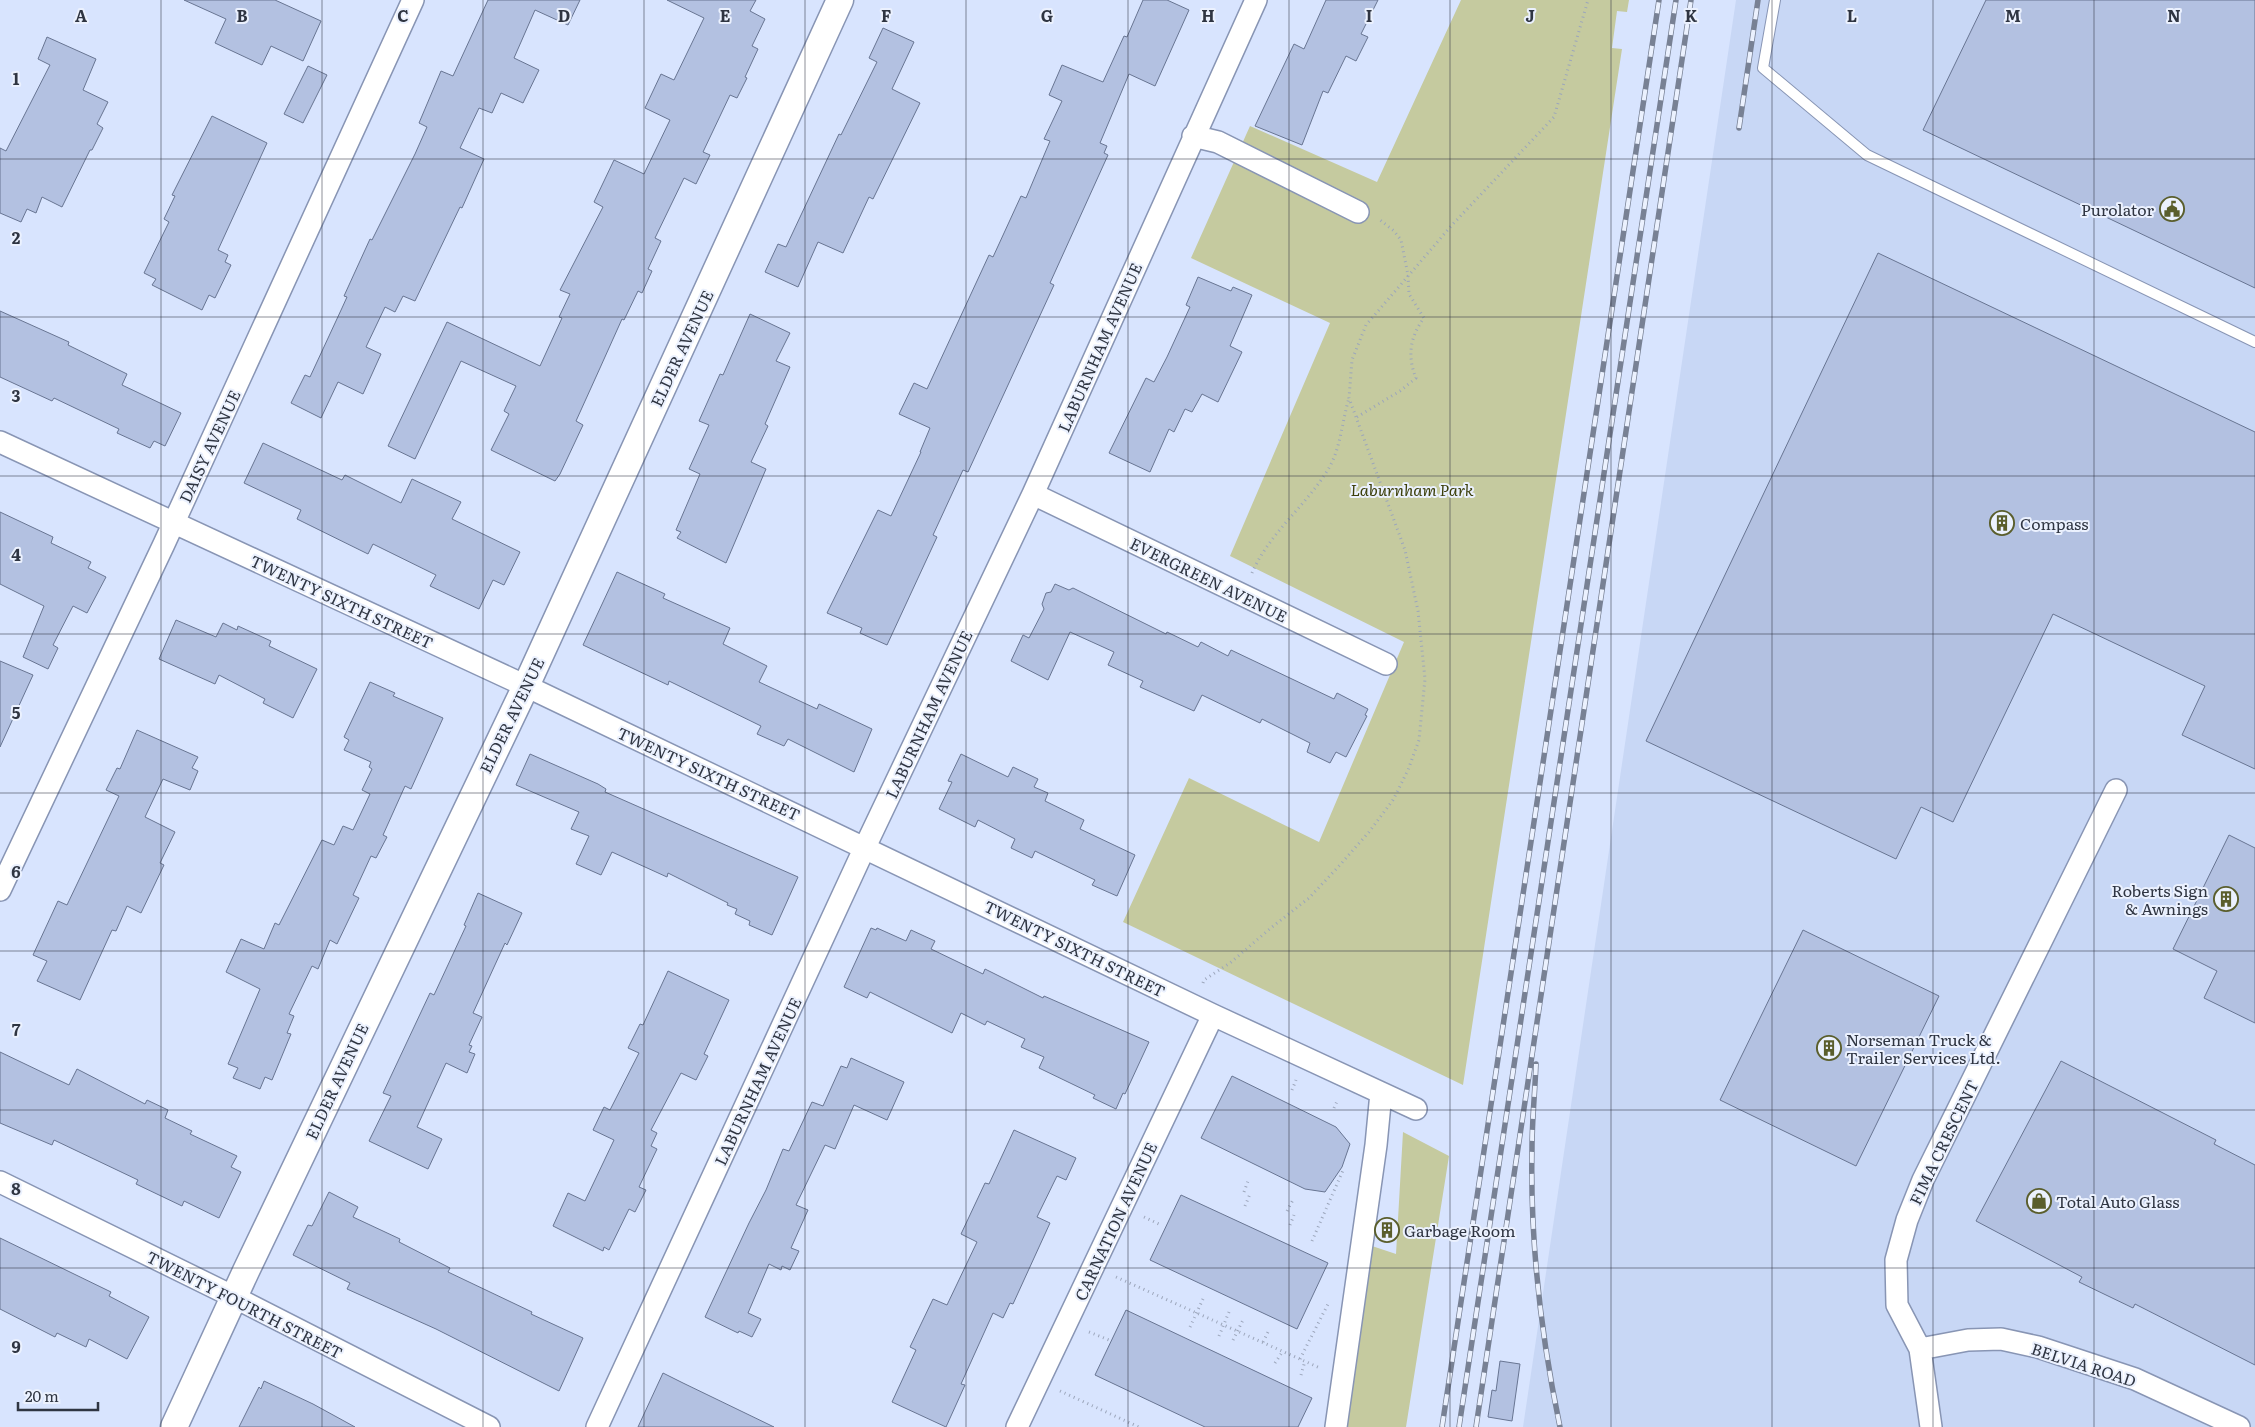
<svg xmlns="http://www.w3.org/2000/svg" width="2255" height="1427" viewBox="0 0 2255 1427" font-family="Literata,serif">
<rect width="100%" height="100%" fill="#d8e4fe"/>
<path fill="#c8d7f5" d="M 1736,0 L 2255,0 L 2255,1427 L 1523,1427 Z"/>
<path fill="#c5ca9f" d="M 1461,0 L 1629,0 L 1627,12 L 1617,11 L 1612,48 L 1622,49 L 1463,1085 L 1123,922 L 1189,778 L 1319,842 L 1404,642 L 1230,556 L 1330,323 L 1191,258 L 1250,126 L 1377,182 Z
M 1403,1132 L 1449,1156 L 1406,1427 L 1344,1427 L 1372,1246 L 1396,1254 Z"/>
<path fill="#b3c1e1" stroke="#687592" d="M 184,0 L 275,0 L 321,21 L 303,61 L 271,46 L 262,65 L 215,43 L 226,19 Z
M 488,0 L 580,0 L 568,25 L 535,10 L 514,58 L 539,70 L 523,103 L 501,93 L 492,113 L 479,108 L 460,148 L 484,159 L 462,208 L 460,207 L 415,301 L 403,296 L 395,312 L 385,307 L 366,347 L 381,354 L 363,394 L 338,382 L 321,418 L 291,403 L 305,375 L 310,377 L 342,308 L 347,297 L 344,296 L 370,239 L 372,240 L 415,154 L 427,127 L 419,123 L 441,71 L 453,76 Z
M 667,0 L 756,0 L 750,11 L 765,19 L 752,46 L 758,49 L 745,77 L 747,78 L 737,98 L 730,95 L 703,152 L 710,155 L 696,184 L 684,178 L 655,238 L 661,241 L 648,269 L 652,271 L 642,293 L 638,291 L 624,320 L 622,319 L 600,368 L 576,421 L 583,425 L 560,474 L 555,481 L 491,450 L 509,414 L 504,411 L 516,386 L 461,361 L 415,459 L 388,446 L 447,322 L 540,366 L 562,318 L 559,317 L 570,294 L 560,290 L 603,207 L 594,202 L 614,160 L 644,174 L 670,120 L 645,108 L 661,74 L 674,80 L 704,18 Z
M 1143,0 L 1167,0 L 1189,10 L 1155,86 L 1129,74 L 1100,143 L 1107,146 L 1104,153 L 1108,155 L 1050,283 L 1054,285 L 968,472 L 963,470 L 933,535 L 937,537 L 887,645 L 860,633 L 862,628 L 827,613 L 878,510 L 891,516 L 921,452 L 920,452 L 930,428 L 899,414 L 914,383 L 927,389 L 989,255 L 993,257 L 1021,196 L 1026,198 L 1050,141 L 1044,139 L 1062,101 L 1049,95 L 1062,65 L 1103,82 L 1124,36 L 1127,37 Z
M 1326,0 L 1378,0 L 1361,34 L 1368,37 L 1356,61 L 1346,56 L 1328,93 L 1323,91 L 1302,145 L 1255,126 L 1294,44 L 1304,49 Z
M 1986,0 L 2255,0 L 2255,288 L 1923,130 Z
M 883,28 L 914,42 L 892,89 L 920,103 L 873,199 L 869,197 L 843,253 L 818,242 L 798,287 L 765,272 L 778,244 L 786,247 L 839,134 L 841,135 L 877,62 L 869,58 Z
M 47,37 L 96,59 L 83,90 L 108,102 L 97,124 L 103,128 L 92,150 L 90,150 L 62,207 L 42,197 L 36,213 L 27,209 L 21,222 L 0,213 L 0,148 L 6,151 L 50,65 L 38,59 Z
M 308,66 L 327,75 L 303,123 L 284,114 Z
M 212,116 L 267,143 L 218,250 L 228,255 L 225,262 L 231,265 L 215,298 L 209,295 L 202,310 L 152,285 L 156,279 L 144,273 L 169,222 L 164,219 L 175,196 L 172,195 Z
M 1878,253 L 2255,432 L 2255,769 L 2182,735 L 2205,686 L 2053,614 L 1953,822 L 1921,807 L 1896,859 L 1646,741 Z
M 1198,277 L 1231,291 L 1233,287 L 1252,295 L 1230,346 L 1242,352 L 1218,402 L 1202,394 L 1192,412 L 1185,409 L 1174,432 L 1169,429 L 1150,472 L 1109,453 L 1146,378 L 1154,382 L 1167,357 L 1190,307 L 1186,305 Z
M 0,311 L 69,342 L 68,345 L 127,374 L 122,385 L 181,413 L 165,446 L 154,441 L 150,448 L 117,433 L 119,429 L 54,398 L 52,401 L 0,377 Z
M 750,314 L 790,333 L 776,361 L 790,367 L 765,424 L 768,426 L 751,462 L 766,469 L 726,563 L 677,538 L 681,532 L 676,530 L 700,474 L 689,469 L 709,425 L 699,421 L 720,374 L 723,375 Z
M 263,443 L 342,480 L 345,475 L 401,503 L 412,479 L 461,502 L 452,519 L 520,552 L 504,585 L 493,580 L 479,609 L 430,586 L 436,575 L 373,544 L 368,554 L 297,519 L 301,510 L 244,483 Z
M 0,512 L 53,537 L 51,543 L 91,562 L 88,568 L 106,577 L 87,613 L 73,606 L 53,645 L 58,648 L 48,669 L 23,657 L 44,606 L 0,584 Z
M 617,572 L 665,594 L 663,598 L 730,628 L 723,644 L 767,666 L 759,682 L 817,709 L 819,704 L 872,729 L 854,772 L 788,739 L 784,746 L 757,734 L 761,726 L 669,681 L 668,685 L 583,645 Z
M 1055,584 L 1069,590 L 1073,588 L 1166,634 L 1167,632 L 1198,647 L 1201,642 L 1228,656 L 1231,650 L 1334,699 L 1337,693 L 1368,709 L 1365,715 L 1367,716 L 1346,757 L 1336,752 L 1330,763 L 1307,752 L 1310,743 L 1262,719 L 1260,723 L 1202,695 L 1194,711 L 1140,687 L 1143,681 L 1108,665 L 1114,652 L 1070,632 L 1048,680 L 1011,661 L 1023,635 L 1029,638 L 1044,609 L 1042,604 L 1046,593 L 1051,592 Z
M 176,620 L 216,637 L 223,623 L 237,630 L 238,626 L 271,641 L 269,646 L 317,669 L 293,718 L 263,703 L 265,699 L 219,675 L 215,684 L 159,659 Z
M 0,661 L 33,675 L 0,747 Z
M 370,682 L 395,693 L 393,696 L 443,718 L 411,789 L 405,786 L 383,835 L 387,837 L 376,858 L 371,856 L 353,895 L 359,898 L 337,944 L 330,940 L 318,969 L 312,966 L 289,1014 L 294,1016 L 287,1033 L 291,1034 L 272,1080 L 265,1077 L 260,1089 L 233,1078 L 238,1068 L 228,1064 L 260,989 L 226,972 L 241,939 L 264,949 L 275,923 L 279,925 L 322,840 L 334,845 L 343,826 L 353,830 L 370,794 L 362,790 L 372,769 L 369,767 L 371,762 L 344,750 L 349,740 L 344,737 Z
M 137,730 L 198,757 L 192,768 L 198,771 L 190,790 L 163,779 L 145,817 L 175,832 L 160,863 L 164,865 L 141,913 L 127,906 L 116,931 L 112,930 L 80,1000 L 37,981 L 47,961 L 33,955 L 58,901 L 67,905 L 119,796 L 106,790 L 117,768 L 120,769 Z
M 530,754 L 598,784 L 606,789 L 605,792 L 798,877 L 772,935 L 749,925 L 750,921 L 735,914 L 737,909 L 727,905 L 728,903 L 668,873 L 667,877 L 612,852 L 601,875 L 576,864 L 589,836 L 571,829 L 579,812 L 516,785 Z
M 961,754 L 1008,777 L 1013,767 L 1038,779 L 1034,787 L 1048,793 L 1045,801 L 1084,820 L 1080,829 L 1135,855 L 1117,896 L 1092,885 L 1095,880 L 1035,851 L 1032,858 L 1011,848 L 1015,839 L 978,820 L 975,827 L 939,809 L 952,782 L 948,781 Z
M 2229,835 L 2255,848 L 2255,1023 L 2204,998 L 2217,971 L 2173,949 Z
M 478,893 L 522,913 L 507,945 L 505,943 L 473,1013 L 482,1017 L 469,1045 L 472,1046 L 469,1052 L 475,1054 L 467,1073 L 446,1063 L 417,1127 L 442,1139 L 428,1169 L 369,1141 L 391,1096 L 383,1093 L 430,993 L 434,995 L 466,926 L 464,925 Z
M 871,928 L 876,930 L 877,928 L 906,941 L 911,930 L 935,941 L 931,949 L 983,974 L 985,969 L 1043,998 L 1044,996 L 1149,1042 L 1125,1094 L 1123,1093 L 1116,1109 L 1093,1098 L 1095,1095 L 1039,1068 L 1044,1057 L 1021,1047 L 1025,1039 L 987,1021 L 985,1025 L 961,1013 L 952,1033 L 870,992 L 867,998 L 844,987 Z
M 1803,930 L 1939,996 L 1856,1166 L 1720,1100 Z
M 668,971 L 729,1000 L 704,1054 L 708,1056 L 696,1080 L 681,1073 L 651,1130 L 657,1133 L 651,1146 L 657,1149 L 639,1187 L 646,1190 L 635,1212 L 629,1209 L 609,1250 L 604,1247 L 603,1251 L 553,1226 L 568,1193 L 585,1201 L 614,1140 L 593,1130 L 604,1107 L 610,1110 L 639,1053 L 628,1048 L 640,1024 L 643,1025 Z
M 0,1052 L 69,1085 L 77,1069 L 145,1104 L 147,1100 L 168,1110 L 165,1118 L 192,1131 L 190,1134 L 237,1156 L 231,1167 L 241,1172 L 219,1218 L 184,1201 L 182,1206 L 136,1184 L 138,1180 L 54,1140 L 52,1145 L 0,1123 Z
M 851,1058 L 904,1082 L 887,1120 L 854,1105 L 835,1149 L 825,1145 L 796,1205 L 808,1210 L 791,1248 L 799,1251 L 790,1270 L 782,1266 L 781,1270 L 769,1264 L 748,1313 L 761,1319 L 752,1337 L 739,1331 L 738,1333 L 705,1317 L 749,1223 L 766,1190 L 783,1149 L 789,1151 L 812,1102 L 823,1106 L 841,1066 L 847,1068 Z
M 2061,1061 L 2216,1140 L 2214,1144 L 2255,1165 L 2255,1365 L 2135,1304 L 2133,1308 L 2079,1282 L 2082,1277 L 1976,1221 Z
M 1232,1076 L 1336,1127 L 1350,1144 L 1342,1167 L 1325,1192 L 1305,1189 L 1201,1138 Z
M 1014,1130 L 1076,1158 L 1066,1180 L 1057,1176 L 1037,1217 L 1050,1223 L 1013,1304 L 1010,1303 L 1003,1318 L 993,1313 L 961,1384 L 965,1385 L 946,1427 L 892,1402 L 916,1350 L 910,1347 L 933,1299 L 947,1305 L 977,1242 L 961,1234 L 985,1183 L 989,1184 Z
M 329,1192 L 358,1207 L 353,1217 L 400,1239 L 399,1242 L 450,1268 L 448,1272 L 532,1312 L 531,1314 L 583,1338 L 559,1391 L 436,1329 L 347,1289 L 350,1283 L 293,1255 L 308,1225 L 312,1226 Z
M 1181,1195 L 1328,1263 L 1297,1329 L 1150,1260 Z
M 0,1238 L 111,1292 L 109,1296 L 149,1317 L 127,1359 L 89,1339 L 86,1347 L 57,1333 L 55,1337 L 0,1309 Z
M 1126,1310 L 1312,1398 L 1298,1427 L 1205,1427 L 1095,1375 Z
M 1500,1361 L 1520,1364 L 1512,1421 L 1488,1417 L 1492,1390 L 1496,1391 Z
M 663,1373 L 683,1383 L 774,1427 L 638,1427 Z
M 264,1381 L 313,1404 L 355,1427 L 239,1427 L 259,1387 L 261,1389 Z"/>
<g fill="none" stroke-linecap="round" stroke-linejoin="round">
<defs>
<path id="service" d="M 1775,0 L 1763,68 L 1867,155 L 2255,342"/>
<path id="minor" d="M 1193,136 L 1218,142 L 1358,212
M 0,442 L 526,686 L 1213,1015 L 1416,1109
M 1033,494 L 1386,664
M 0,890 L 164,544 L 413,0
M 0,1182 L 234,1297 L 489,1427
M 1920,1349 L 1968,1340 L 2001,1339 L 2038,1347 L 2135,1379 L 2239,1427
M 597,1427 L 865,847 L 1033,494 L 1256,0
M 1017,1427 L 1213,1015
M 1336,1427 L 1376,1145 L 1381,1093
M 1931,1427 L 1920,1349 L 1897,1305 L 1896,1260 L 1907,1220 L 1923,1180 L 2116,790"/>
<path id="tertiary" d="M 174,1427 L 246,1271 L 526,686 L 840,0"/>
</defs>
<use href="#service" stroke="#8895b4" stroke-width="12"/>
<use href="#minor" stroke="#8895b4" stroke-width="24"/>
<use href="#tertiary" stroke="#8895b4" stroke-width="29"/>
<path stroke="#9ca6bb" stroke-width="3" stroke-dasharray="1 4" stroke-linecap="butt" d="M 1357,417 L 1400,391 L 1416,378 C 1407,356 1410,337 1424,318 L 1409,294 L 1408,275 L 1401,240 L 1394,231 L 1380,220
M 1252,573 C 1269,533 1307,505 1329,468 C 1341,447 1342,421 1349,398
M 1203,983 L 1204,980 L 1230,963 L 1272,927 L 1309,898 L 1340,865 L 1369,832 L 1393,800 L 1408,770 L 1419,740 L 1425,679 L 1418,611 L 1405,550 L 1349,398 L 1352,360 L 1366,325 L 1452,225 L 1554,117 L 1588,0
M 1292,1090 L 1296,1080
M 1334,1108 L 1338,1099
M 1244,1192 L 1248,1181
M 1245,1206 L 1250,1194
M 1287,1211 L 1294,1198
M 1144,1217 L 1161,1225
M 1290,1225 L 1294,1215
M 1312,1241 L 1344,1168
M 1116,1277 L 1320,1368
M 1190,1327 L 1203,1299
M 1089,1332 L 1109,1340
M 1219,1336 L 1229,1312
M 1233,1340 L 1244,1318
M 1263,1342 L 1269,1330
M 1300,1359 L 1329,1302
M 1275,1363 L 1283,1351
M 1301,1375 L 1305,1361
M 1060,1391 L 1139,1427"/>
<use href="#service" stroke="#fff" stroke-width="10"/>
<use href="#minor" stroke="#fff" stroke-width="21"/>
<use href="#tertiary" stroke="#fff" stroke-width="26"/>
<defs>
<path id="rail" d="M 1739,128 L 1758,0
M 1536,1064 C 1535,1092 1532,1120 1532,1148 C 1530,1241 1541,1336 1560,1427
M 1442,1427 L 1659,0
M 1459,1427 L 1676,0
M 1476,1427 L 1691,0"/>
</defs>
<use href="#rail" stroke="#788194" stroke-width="5.5"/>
<use href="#rail" stroke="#ebf1fe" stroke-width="4" stroke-dasharray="11" stroke-linecap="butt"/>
</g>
<path fill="none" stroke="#2f3542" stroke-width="1" stroke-opacity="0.55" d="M 161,0 L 161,1427M 322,0 L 322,1427M 483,0 L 483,1427M 644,0 L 644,1427M 805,0 L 805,1427M 966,0 L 966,1427M 1128,0 L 1128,1427M 1289,0 L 1289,1427M 1450,0 L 1450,1427M 1611,0 L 1611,1427M 1772,0 L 1772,1427M 1933,0 L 1933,1427M 2094,0 L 2094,1427M 0,159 L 2255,159M 0,317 L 2255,317M 0,476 L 2255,476M 0,634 L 2255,634M 0,793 L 2255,793M 0,951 L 2255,951M 0,1110 L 2255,1110M 0,1268 L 2255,1268"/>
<defs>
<symbol id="civic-ring" viewBox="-11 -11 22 22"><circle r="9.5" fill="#ebf1fe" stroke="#5a5e2c" stroke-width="1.5"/><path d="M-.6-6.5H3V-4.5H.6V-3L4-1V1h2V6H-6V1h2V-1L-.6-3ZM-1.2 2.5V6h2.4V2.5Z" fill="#5a5e2c"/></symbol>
<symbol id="building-ring" viewBox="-11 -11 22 22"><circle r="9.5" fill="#ebf1fe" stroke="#5a5e2c" stroke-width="1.5"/><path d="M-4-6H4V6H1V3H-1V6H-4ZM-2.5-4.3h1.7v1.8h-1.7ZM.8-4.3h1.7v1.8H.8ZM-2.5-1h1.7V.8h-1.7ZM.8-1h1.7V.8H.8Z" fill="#5a5e2c"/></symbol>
<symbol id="shop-ring" viewBox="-11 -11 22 22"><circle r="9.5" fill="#ebf1fe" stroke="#5a5e2c" stroke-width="1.5"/><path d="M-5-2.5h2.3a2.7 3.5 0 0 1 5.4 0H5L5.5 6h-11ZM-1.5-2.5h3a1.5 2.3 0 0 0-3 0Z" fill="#5a5e2c"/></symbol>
</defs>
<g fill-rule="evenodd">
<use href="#civic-ring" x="2158" y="195" width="28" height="28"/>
<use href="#building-ring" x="1988" y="509" width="28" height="28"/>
<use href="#building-ring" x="2212" y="885" width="28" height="28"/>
<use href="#building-ring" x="1815" y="1034" width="28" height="28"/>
<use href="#shop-ring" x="2025" y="1187" width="28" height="28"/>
<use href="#building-ring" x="1373" y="1216" width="28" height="28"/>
</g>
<g text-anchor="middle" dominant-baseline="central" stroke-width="4" stroke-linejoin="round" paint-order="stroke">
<g font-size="16" fill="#2f3542" stroke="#ebf1fe" text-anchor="start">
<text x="2154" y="209" text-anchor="end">Purolator</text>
<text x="2020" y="523">Compass</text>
<text x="2208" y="890" text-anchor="end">Roberts Sign<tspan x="2208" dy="18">&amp; Awnings</tspan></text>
<text x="1846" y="1039">Norseman Truck &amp;<tspan x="1846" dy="18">Trailer Services Ltd.</tspan></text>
<text x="2056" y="1201">Total Auto Glass</text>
<text x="1404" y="1230">Garbage Room</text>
</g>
<g font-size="16" fill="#2f3542" stroke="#ebf1fe">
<text transform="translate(1099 347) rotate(-66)">LABURNHAM AVENUE</text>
<text transform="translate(681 348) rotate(-65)">ELDER AVENUE</text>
<text transform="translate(209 446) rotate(-65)">DAISY AVENUE</text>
<text transform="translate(1209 579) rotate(26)">EVERGREEN AVENUE</text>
<text transform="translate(342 601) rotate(25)">TWENTY SIXTH STREET</text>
<text transform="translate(928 714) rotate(-65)">LABURNHAM AVENUE</text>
<text transform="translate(511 715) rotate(-64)">ELDER AVENUE</text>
<text transform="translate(709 773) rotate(25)">TWENTY SIXTH STREET</text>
<text transform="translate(1075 948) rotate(26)">TWENTY SIXTH STREET</text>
<text transform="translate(336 1081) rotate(-65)">ELDER AVENUE</text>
<text transform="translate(757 1081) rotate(-65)">LABURNHAM AVENUE</text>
<text transform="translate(1943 1142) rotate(-64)">FIMA CRESCENT</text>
<text transform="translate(1115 1221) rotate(-65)">CARNATION AVENUE</text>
<text transform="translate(245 1304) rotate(27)">TWENTY FOURTH STREET</text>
<text transform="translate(2084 1364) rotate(18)">BELVIA ROAD</text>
</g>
<g font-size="16" font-style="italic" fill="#3b3e09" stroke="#ebf1fe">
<text x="1412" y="489">Laburnham Park</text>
</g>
</g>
<g font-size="16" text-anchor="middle" font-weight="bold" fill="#2f3542" stroke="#ebf1fe" stroke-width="4" stroke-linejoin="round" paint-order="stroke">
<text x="81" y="22">A</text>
<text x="242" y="22">B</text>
<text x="403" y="22">C</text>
<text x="564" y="22">D</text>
<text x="725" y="22">E</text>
<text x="886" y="22">F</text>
<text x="1047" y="22">G</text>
<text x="1208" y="22">H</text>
<text x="1369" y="22">I</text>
<text x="1530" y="22">J</text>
<text x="1691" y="22">K</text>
<text x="1852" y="22">L</text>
<text x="2013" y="22">M</text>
<text x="2174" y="22">N</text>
<text x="16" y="85">1</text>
<text x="16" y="244">2</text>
<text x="16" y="402">3</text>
<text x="16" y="561">4</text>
<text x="16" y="719">5</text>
<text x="16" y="878">6</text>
<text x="16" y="1036">7</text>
<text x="16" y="1195">8</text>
<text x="16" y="1353">9</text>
</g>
<path d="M18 1402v8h80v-8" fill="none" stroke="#2f3542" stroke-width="2.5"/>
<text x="25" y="1402" font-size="15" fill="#2f3542" stroke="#ebf1fe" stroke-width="4" paint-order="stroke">20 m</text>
</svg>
